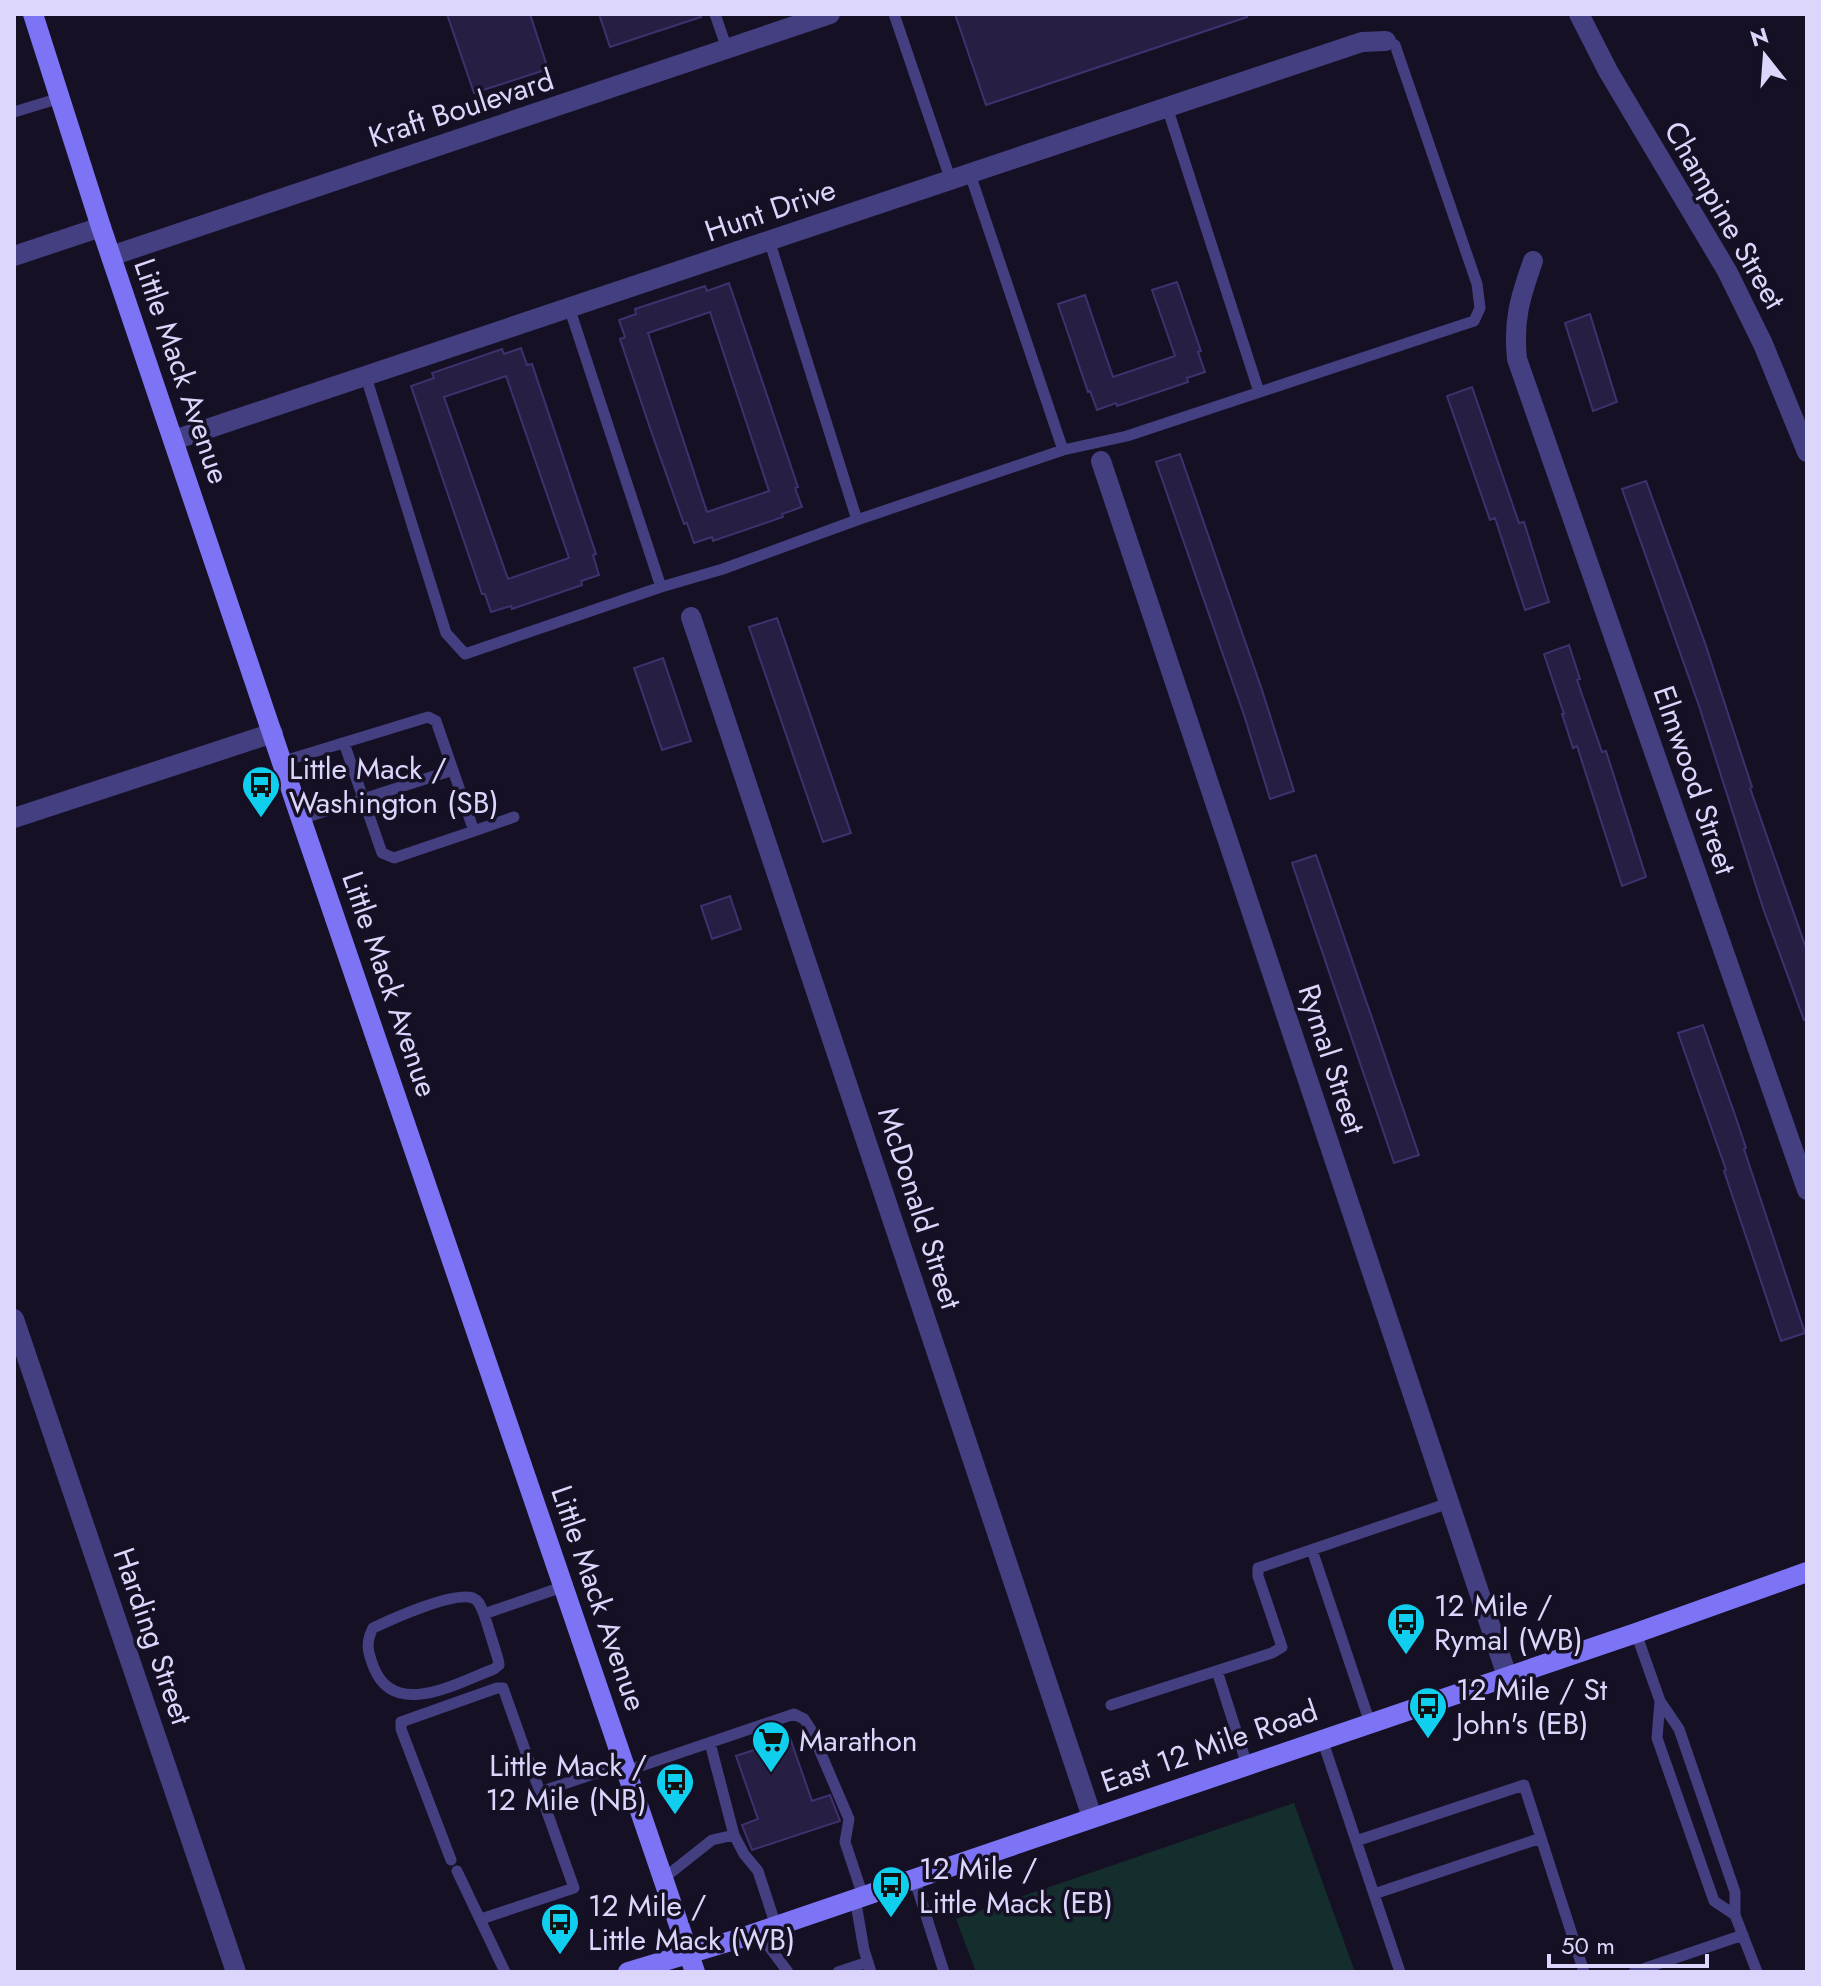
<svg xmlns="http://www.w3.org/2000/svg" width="1821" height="1986" viewBox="0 0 1821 1986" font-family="Jost,sans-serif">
<rect width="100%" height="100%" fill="#151024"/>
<path fill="#142e2e" d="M 1294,1803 L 1355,1972 L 976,1972 L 956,1919 Z"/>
<path fill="#271e44" stroke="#40316e" stroke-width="2" fill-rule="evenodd" d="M 447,14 L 530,14 L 548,69 L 474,93 Z
M 599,14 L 701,14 L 701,17 L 610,47 Z
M 955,14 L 1246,14 L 1247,17 L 986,105 Z
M 1177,282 L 1201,351 L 1198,352 L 1205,372 L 1187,378 L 1188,382 L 1117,406 L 1116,403 L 1097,410 L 1090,391 L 1088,392 L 1058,304 L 1085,295 L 1113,377 L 1175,356 L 1152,290 Z
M 729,283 L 798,487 L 795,488 L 802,507 L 782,514 L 783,517 L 713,541 L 712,537 L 694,543 L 687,523 L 684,524 L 651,431 L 620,339 L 625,337 L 619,320 L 636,314 L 635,309 L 705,286 L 707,291 ZM 710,312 L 769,491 L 707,512 L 648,333 Z
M 1590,314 L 1617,402 L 1593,411 L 1565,323 Z
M 521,348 L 527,365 L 532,364 L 596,554 L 593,555 L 599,575 L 581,581 L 582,585 L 512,609 L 511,606 L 491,612 L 485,594 L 482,594 L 411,386 L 434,378 L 432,373 L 502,349 L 504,354 ZM 506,376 L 569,558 L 508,579 L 444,397 Z
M 1472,387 L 1519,523 L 1524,522 L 1549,602 L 1525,610 L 1495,518 L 1490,520 L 1447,396 Z
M 1180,454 L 1262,690 L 1294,791 L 1270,799 L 1244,715 L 1156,462 Z
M 1646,481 L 1705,643 L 1752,787 L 1750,788 L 1807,951 L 1807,1020 L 1804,1020 L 1763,908 L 1699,706 L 1622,489 Z
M 777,618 L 851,833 L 823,842 L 749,627 Z
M 1569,645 L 1580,679 L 1577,680 L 1602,752 L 1606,751 L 1646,877 L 1622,886 L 1577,746 L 1573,748 L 1562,714 L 1564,714 L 1544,654 Z
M 663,658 L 691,741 L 662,750 L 634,668 Z
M 1316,855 L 1419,1155 L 1394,1163 L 1292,863 Z
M 730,896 L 741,929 L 712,939 L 701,906 Z
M 1703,1025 L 1735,1115 L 1746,1148 L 1744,1149 L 1805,1333 L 1781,1341 L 1724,1171 L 1726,1170 L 1678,1033 Z
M 790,1738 L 812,1801 L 830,1795 L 840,1821 L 752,1850 L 742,1825 L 758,1819 L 736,1756 Z"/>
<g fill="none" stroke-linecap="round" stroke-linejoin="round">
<path stroke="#443f80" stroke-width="11" d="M 715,14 L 727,49
M 894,14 L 950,178
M 1167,107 L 1259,392
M 14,112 L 60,98
M 970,174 L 1063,450
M 770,243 L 857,520
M 570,310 L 661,587
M 366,377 L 446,633 L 465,654 L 661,587 L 723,569 L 857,520 L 1063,450 L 1127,436 L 1474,321 L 1480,308 L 1477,284 L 1395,45 L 1386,41
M 284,761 L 428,717 L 436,721 L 474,831 L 394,858 L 382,853 L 344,743
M 301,819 L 453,770
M 474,831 L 514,817
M 1312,1550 L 1370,1723
M 484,1614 L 498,1659 L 499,1665 L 494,1669 C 459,1682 395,1720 374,1668 C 368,1653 365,1643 373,1628 C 392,1619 454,1591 473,1598 C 480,1601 481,1608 484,1614 L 565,1586
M 1636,1633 L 1660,1701 L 1679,1729 L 1735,1892 L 1735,1915 L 1757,1972
M 1217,1671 L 1247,1765
M 1660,1701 L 1657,1738 L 1714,1901 L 1735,1915
M 1111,1705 L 1272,1653 L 1282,1647 L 1258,1576 L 1258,1568 L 1449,1503
M 1322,1739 L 1400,1972
M 710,1743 L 734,1835 L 744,1854 L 758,1871 L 776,1926
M 626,1771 L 794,1714 L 804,1719 L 810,1728 L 849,1819 L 845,1842 L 863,1896
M 540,1792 L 623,1764
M 1356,1841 L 1524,1785 L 1584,1972
M 451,1860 L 401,1729 L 401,1722 L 497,1688 L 503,1688 L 574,1888 L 481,1919
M 457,1871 L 505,1972
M 664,1878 L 712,1840 L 734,1835
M 914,1878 L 944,1972
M 1374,1894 L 1541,1838
M 855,1898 L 864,1950 L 871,1972
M 758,1932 L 788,1972
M 838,1972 L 868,1962
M 1634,1972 L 1743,1935"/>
<path stroke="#443f80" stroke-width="20" d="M 1579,14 L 1608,71 L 1727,271 L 1763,344 L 1807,452
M 14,256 L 101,227
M 111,256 L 830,14
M 1533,261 C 1520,298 1513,320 1517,359 L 1807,1190
M 174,440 L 1362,42 L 1386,41
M 1101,461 L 1507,1676
M 691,617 L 1092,1817
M 14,818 L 273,733
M 14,1319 L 236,1972"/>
<path stroke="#7d74f5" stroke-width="20" d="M 33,14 L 101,227 L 298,810 L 695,1972
M 628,1972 L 741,1938 L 1636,1633 L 1807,1572"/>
</g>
<defs>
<symbol id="bus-pin" viewBox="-11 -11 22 30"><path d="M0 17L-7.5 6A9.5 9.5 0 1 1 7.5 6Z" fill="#10ceee" stroke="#151024"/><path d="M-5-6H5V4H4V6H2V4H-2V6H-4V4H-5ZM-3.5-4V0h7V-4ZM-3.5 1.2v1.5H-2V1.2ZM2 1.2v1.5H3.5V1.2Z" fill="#111"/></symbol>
<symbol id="supermarket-pin" viewBox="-11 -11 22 30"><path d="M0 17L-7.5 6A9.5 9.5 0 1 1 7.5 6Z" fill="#10ceee" stroke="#151024"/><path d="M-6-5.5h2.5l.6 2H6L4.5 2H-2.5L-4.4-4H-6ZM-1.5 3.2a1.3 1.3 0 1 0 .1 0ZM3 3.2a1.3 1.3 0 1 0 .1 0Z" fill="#111"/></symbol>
</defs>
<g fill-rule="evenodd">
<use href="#bus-pin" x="239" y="763" width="44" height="60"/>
<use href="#bus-pin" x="1384" y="1600" width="44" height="60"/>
<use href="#bus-pin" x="1406" y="1684" width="44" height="60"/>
<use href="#supermarket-pin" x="749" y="1718" width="44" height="60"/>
<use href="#bus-pin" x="653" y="1760" width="44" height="60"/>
<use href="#bus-pin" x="869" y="1863" width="44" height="60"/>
<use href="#bus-pin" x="538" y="1900" width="44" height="60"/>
</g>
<g text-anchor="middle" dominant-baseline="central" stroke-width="7" stroke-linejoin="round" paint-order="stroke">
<g font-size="30" fill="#ddd6fc" stroke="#151024">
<text transform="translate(461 108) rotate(-18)">Kraft Boulevard</text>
<text transform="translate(770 210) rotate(-19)">Hunt Drive</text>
<text transform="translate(1725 215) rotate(60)">Champine Street</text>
<text transform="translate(182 371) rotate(71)">Little Mack Avenue</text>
<text transform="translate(1695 780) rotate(71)">Elmwood Street</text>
<text transform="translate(390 984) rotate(71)">Little Mack Avenue</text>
<text transform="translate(1332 1059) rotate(72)">Rymal Street</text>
<text transform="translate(920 1208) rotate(72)">McDonald Street</text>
<text transform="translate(599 1598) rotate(71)">Little Mack Avenue</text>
<text transform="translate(153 1636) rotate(71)">Harding Street</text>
<text transform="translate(1209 1746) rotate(-19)">East 12 Mile Road</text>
</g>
<g font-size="30" fill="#ddd6fc" stroke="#151024" text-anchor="start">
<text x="289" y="768">Little Mack /<tspan x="289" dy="34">Washington (SB)</tspan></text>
<text x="1434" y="1605">12 Mile /<tspan x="1434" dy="34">Rymal (WB)</tspan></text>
<text x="1456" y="1689">12 Mile / St<tspan x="1456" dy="34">John's (EB)</tspan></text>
<text x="799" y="1740">Marathon</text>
<text x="647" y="1765" text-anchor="end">Little Mack /<tspan x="647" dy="34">12 Mile (NB)</tspan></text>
<text x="919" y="1868">12 Mile /<tspan x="919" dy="34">Little Mack (EB)</tspan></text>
<text x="588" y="1905">12 Mile /<tspan x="588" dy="34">Little Mack (WB)</tspan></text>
</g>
</g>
<rect width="1821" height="1986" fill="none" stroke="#ddd6fc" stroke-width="32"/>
<g transform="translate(1765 56) rotate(343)" stroke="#151024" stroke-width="6" paint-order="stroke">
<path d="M0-6L14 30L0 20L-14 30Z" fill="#ddd6fc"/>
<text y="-12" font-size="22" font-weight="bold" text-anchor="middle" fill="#ddd6fc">N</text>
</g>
<path d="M1549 1954v12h158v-12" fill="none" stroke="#ddd6fc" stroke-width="4"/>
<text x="1561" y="1954" font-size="24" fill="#ddd6fc" stroke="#151024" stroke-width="6" paint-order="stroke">50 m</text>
</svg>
